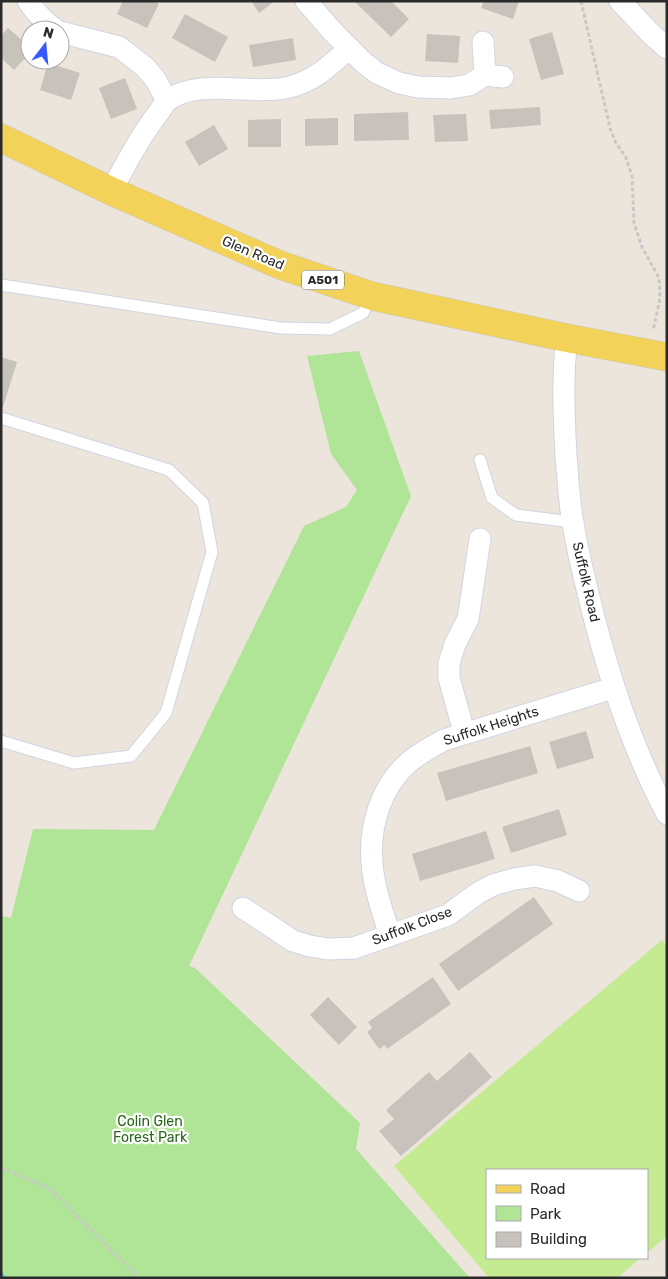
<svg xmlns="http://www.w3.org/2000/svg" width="668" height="1279" viewBox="0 0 668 1279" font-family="Rubik,sans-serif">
<rect width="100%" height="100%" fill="#ece5db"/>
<path fill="#b0e497" d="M 359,351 L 411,496 L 189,966 L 195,968 L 360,1123 L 356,1149 L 470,1278 L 1,1278 L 1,916 L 11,918 L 33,829 L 154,830 L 304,526 L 346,507 L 357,490 L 331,454 L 307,356 Z"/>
<path fill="#c4eb92" d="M 662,940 L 667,946 L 667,1236 L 647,1253 L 647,1170 L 487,1170 L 487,1258 L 641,1258 L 617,1278 L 489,1278 L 394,1166 Z"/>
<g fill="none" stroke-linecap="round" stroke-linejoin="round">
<path stroke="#6ccbf0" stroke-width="6" d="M 1,1275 L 3,1278"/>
</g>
<path fill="#c7c2bb" d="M 123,1 L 154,1 L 159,4 L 147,28 L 117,14 Z
M 251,1 L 275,1 L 259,13 Z
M 354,1 L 391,1 L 409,19 L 391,37 Z
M 484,1 L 519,1 L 513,19 L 481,8 Z
M 185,14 L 228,37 L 215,62 L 172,38 Z
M 8,28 L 30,47 L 30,53 L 14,70 L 1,58 L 1,35 Z
M 552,32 L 564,74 L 541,80 L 529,39 Z
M 427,34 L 460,36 L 458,63 L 425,61 Z
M 293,38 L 296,60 L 253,67 L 249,45 Z
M 48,63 L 80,73 L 71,100 L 40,90 Z
M 125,78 L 137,109 L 111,119 L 99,88 Z
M 540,107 L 541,125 L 491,129 L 489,110 Z
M 408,112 L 409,140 L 354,141 L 354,114 Z
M 466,114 L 468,141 L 435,142 L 433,115 Z
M 338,118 L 338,145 L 305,146 L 305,119 Z
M 281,119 L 281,147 L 248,147 L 248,120 Z
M 214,125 L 228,149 L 199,166 L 185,142 Z
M 1,357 L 17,362 L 3,407 L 1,406 Z
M 586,731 L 594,758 L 557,769 L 549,742 Z
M 530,746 L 538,773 L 446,801 L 437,773 Z
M 559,809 L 567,835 L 511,853 L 502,827 Z
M 486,831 L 495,859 L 420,881 L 412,854 Z
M 534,897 L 553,924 L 458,991 L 439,964 Z
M 433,977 L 451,1004 L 387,1049 L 385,1045 L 379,1049 L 367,1032 L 372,1028 L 368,1022 Z
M 328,997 L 357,1027 L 339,1045 L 310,1015 Z
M 470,1052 L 492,1077 L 401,1156 L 379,1131 L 394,1119 L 386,1110 L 429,1072 L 437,1081 Z"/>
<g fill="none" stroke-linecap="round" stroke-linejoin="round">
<defs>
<path id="lane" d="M 1,285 L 281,328 L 330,329 L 363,313 L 372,296
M 1,418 L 169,470 L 203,503 L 212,552 L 166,713 L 131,756 L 74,763 L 1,741
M 480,460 L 492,498 L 516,515 L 572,522"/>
<path id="street" d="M 28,1 C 36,13 44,22 56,30
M 306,1 L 333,32 L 363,62 L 377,73 L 399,83 L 418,87 L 451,88 L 469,85 L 485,75 L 503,77
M 620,1 L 651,34 L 667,48
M 60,32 L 119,47 L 145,67 L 155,79 L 167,100
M 483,42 L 485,75
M 111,191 C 126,164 140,136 159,112 C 162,108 164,103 168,100 C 199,78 250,95 285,88 C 312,83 330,66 349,48
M 567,338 C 562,377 564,416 566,456 C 568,478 569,501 573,523 C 577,548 583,573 589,597 C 607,672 631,746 667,814
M 464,732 L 449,678 L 449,663 L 455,644 L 468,619 L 480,539
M 243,908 L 293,941 L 310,946 L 328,949 L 354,948 L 448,915 L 478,893 L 493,885 L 514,879 L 535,876 L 558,881 L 579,891
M 390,936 C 383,912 373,887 372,861 C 369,826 381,787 408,763 C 418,754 431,747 444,740 L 613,688"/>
<path id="primary" d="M 1,138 L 111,191 L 280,265 L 372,296 L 567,338 L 667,357"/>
</defs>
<use href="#lane" stroke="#d0d4e3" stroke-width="13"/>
<use href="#street" stroke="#d0d4e3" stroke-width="23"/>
<use href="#primary" stroke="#c8c8c8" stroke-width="29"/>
<path stroke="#c8c8c8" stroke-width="3" stroke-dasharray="4 2.5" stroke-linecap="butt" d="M 581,1 L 610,128 L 615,141 L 626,158 L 632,176 L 634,223 L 642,247 L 659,278 L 660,298 L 653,331
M 1,1168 L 49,1188 L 139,1278"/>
<use href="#lane" stroke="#fff" stroke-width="11"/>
<use href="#street" stroke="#fff" stroke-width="21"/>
<use href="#primary" stroke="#f3d25a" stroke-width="28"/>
</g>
<g text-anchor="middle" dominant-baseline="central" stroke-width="4.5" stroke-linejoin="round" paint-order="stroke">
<rect fill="#fff" stroke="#6a6a6a" stroke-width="1" x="302" y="270.5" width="42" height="19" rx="4"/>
<g font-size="12" font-weight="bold" fill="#2a2a2a">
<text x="323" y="280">A501</text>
</g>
<g font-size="14" fill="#2a2a2a" stroke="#fff">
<text transform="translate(253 253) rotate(23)">Glen Road</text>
<text transform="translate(586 582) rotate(77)">Suffolk Road</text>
<text transform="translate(491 726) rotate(-18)">Suffolk Heights</text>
<text transform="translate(412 926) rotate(-21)">Suffolk Close</text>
</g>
<g font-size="14" fill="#286819" stroke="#fff">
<text x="150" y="1121">Colin Glen<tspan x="150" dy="16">Forest Park</tspan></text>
</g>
</g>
<rect width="668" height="1279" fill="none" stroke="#2a2a2a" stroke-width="5"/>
<rect x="486" y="1169" width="162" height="90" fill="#ffffff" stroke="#aaaaaa"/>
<rect x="496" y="1185" width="25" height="8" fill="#f3d25a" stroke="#aaaaaa"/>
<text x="530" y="1194" font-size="15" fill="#2a2a2a">Road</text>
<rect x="496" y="1206" width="25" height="15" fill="#b0e497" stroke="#aaaaaa"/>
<text x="530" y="1219" font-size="15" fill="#2a2a2a">Park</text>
<rect x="496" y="1232" width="25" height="15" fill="#c7c2bb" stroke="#aaaaaa"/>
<text x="530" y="1244" font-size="15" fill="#2a2a2a">Building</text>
<g transform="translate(45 45) rotate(16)"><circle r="24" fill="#ffffff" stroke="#aaaaaa"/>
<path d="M0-4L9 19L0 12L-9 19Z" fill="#3859fc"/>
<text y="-8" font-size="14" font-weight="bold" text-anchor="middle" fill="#2a2a2a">N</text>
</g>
</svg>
